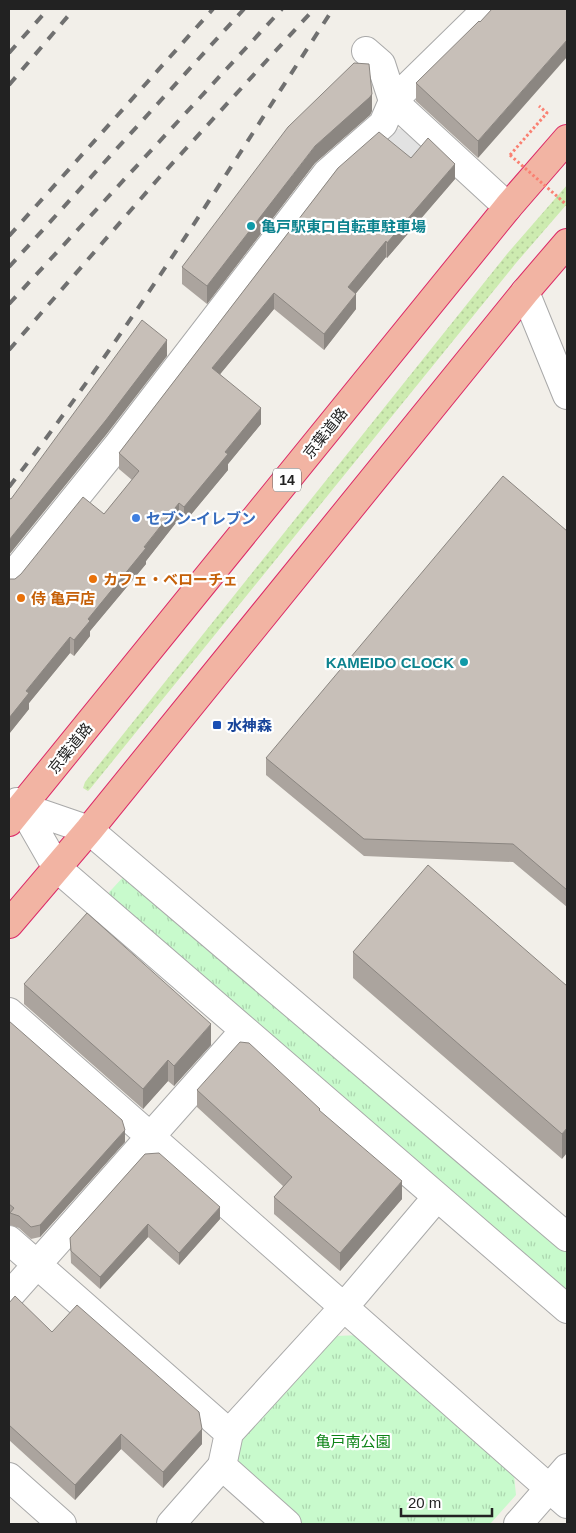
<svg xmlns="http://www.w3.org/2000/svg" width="576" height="1533" viewBox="0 0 576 1533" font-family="Arial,'Noto Sans JP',sans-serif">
<defs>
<pattern id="grass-dots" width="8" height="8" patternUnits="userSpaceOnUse" patternTransform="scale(1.25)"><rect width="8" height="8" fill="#cdebb0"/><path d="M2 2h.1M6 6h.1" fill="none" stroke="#b0c997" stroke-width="1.8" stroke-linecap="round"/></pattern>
<pattern id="park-tufts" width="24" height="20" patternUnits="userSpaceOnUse" patternTransform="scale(1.25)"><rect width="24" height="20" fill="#c8facc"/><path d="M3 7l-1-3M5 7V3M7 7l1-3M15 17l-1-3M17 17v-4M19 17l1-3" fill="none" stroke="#acd6af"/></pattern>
</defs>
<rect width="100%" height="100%" fill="#f2efe9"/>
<path fill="url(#grass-dots)" d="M 567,185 L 567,204 L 516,263 L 90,789 L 88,791 L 83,788 L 85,782 L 507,254 Z"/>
<path fill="url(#park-tufts)" d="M 125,875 L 567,1250 L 567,1297 L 101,901 Z
M 361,1335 L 514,1475 L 516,1495 L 490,1524 L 303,1524 L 238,1464 L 238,1442 L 335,1336 Z"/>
<path fill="#e2e2e2" d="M 394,128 L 416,131 L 431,145 L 411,169 L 379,141 Z"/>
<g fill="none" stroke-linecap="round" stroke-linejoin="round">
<defs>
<path id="minor" d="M 366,51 L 381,64 L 393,101 L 508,207
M 525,292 L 567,395
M 9,580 L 118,445 L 327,173 L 383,124 L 393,101 L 487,9
M 17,802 L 22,807 L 89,830 L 567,1237
M 22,807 L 57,868 L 567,1309
M 9,1012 L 567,1504
M 9,1240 L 229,1433
M 9,1296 L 244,1031
M 287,1524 L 222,1466 L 229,1433 L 344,1307 L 437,1197
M 518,1524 L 567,1468"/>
<path id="tertiary" d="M 9,1477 L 62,1524
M 171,1524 L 222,1466"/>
<path id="trunk" d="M 9,822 L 508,207 L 567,139
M 9,924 L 89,830 L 525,292 L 567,243"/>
</defs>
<use href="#minor" stroke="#a9a9a9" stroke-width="30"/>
<use href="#tertiary" stroke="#a9a9a9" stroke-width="30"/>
<use href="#trunk" stroke="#dc2a67" stroke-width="30"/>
<path stroke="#fa8072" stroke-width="3" stroke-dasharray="2.5 2.5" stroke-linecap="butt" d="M 510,155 L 547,113 L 539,106"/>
<use href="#minor" stroke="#fff" stroke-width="28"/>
<use href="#tertiary" stroke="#fff" stroke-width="28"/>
<use href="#trunk" stroke="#f2b4a3" stroke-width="28"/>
<path stroke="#707070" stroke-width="4" stroke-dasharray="10 10" stroke-linecap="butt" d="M 9,53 L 48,9
M 9,85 L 74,9
M 9,236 L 213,9
M 9,267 L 244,9
M 9,304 L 282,9
M 9,350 L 158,179 L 314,9
M 9,487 C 127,335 228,170 333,9"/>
<path stroke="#fa8072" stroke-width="3" stroke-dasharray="2.5 2.5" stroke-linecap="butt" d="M 510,155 L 567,205"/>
</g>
<path fill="#aba49e" d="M 480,22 L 478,158 L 416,101 L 416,83 Z
M 372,111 L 370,115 L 315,163 L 207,304 L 182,284 L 182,267 Z
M 411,158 L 455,179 L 387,258 L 386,257 L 356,293 L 356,309 L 324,350 L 274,309 L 220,374 L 261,424 L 228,464 L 228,470 L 184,523 L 179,519 L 146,561 L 146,564 L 90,631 L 90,636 L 74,656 L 70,653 L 29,703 L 29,709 L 9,734 L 9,579 L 15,579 L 104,514 L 132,480 L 119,469 L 119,453 L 338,168 Z
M 567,531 L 567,907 L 513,862 L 364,856 L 266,775 L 266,758 Z
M 353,952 L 567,986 L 562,1159 L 353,978 Z
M 24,984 L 211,1045 L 174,1086 L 168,1081 L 143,1109 L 24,1004 Z
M 9,1021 L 125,1142 L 40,1237 L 31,1239 L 19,1228 L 10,1225 L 10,1217 L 9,1216 Z
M 197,1090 L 320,1112 L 402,1199 L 340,1271 L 274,1214 L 274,1197 L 283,1186 L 197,1107 Z
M 145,1154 L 220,1219 L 179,1265 L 148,1237 L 100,1289 L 71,1263 L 70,1238 Z
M 9,1303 L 52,1332 L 202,1444 L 163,1488 L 121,1449 L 75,1500 L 9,1440 Z"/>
<path fill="#8b8681" d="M 567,40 L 567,57 L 478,158 L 478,141 Z
M 372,94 L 372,111 L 370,115 L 315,163 L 207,304 L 207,286 L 315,146 Z
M 455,164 L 455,179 L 387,258 L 387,243 Z
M 386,241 L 386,257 L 348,303 L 348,287 Z
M 274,293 L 274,309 L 212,384 L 212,368 Z
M 356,294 L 356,309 L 324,350 L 324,334 Z
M 167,340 L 167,356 L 106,435 L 9,555 L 9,540 Z
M 261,408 L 261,424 L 228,464 L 228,470 L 184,523 L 184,507 L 225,452 Z
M 179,503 L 179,519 L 146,561 L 146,564 L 90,631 L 90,636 L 74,656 L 74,640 L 88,619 Z
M 70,637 L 70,653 L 29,703 L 29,709 L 9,734 L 9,718 L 26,691 Z
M 211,1024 L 211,1045 L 174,1086 L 174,1066 Z
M 168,1060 L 168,1081 L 143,1109 L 143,1089 Z
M 567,1128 L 567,1153 L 562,1159 L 562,1134 Z
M 125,1130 L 125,1142 L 40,1237 L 40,1225 Z
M 402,1181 L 402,1199 L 340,1271 L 340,1253 Z
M 220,1207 L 220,1219 L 179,1265 L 179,1253 Z
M 148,1224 L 148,1237 L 100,1289 L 100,1277 Z
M 202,1429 L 202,1444 L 163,1488 L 163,1472 Z
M 121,1434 L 121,1449 L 75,1500 L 75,1485 Z"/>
<path fill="#c7bfb8" stroke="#8b8681" d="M 492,9 L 567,9 L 567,40 L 478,141 L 416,83 L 479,21 L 480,22 Z
M 354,63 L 369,64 L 372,94 L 370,97 L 315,146 L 207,286 L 182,267 L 288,127 Z
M 379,132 L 411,158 L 428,138 L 455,164 L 387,243 L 386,241 L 348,287 L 356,294 L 324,334 L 274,293 L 212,368 L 261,408 L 225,452 L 228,454 L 184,507 L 179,503 L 144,547 L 146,548 L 88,619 L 90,621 L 74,640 L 70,637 L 26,691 L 29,693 L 9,718 L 9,579 L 15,579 L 21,574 L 83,497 L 104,514 L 139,471 L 119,453 L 338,168 Z
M 142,320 L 167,340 L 106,420 L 9,540 L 9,498 L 11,499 Z
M 503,476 L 567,531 L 567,890 L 513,844 L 364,839 L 266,758 Z
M 428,865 L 567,986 L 567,1128 L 562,1134 L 353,952 Z
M 87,913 L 211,1024 L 174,1066 L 168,1060 L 143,1089 L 24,984 Z
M 9,1021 L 122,1120 L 125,1130 L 40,1225 L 31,1227 L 19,1216 L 10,1213 L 14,1208 L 9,1204 Z
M 240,1042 L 249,1043 L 320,1109 L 319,1110 L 402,1181 L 340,1253 L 274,1197 L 292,1177 L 197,1090 Z
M 159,1153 L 220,1207 L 179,1253 L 148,1224 L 100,1277 L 71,1251 L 70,1238 L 145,1154 Z
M 15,1296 L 52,1332 L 77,1305 L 199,1412 L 202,1429 L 163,1472 L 121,1434 L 75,1485 L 9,1425 L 9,1303 Z"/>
<g fill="#0f9aa8" stroke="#fff" stroke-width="2">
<circle cx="251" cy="226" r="5"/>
<circle cx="464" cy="662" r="5"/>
</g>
<circle fill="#3f7fe0" stroke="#fff" stroke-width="2" cx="136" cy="518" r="5"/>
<g fill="#e8710a" stroke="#fff" stroke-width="2">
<circle cx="93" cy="579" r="5"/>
<circle cx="21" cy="598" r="5"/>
</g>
<rect fill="#1a4fb4" stroke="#fff" stroke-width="2" x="212" y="720" width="10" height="10" rx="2.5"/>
<g text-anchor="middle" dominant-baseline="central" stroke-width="4.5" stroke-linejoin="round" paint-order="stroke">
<rect fill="#fff" stroke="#646464" stroke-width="1" x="273" y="468.5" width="28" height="23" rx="4"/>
<g font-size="14" font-weight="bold" fill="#222">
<text x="287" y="480">14</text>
</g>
<g font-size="15" font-weight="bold" fill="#0d838f" stroke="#fff" text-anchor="start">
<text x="261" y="226">亀戸駅東口自転車駐車場</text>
<text x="454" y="662" text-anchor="end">KAMEIDO CLOCK</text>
</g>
<g font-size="15" fill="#222" stroke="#fff">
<text transform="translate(325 433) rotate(-51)">京葉道路</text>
<text transform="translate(70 748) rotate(-51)">京葉道路</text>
</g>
<g font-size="15" font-weight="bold" fill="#366cbe" stroke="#fff" text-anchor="start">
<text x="146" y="518">セブン-イレブン</text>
</g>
<g font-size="15" font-weight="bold" fill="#c56008" stroke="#fff" text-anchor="start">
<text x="103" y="579">カフェ・ベローチェ</text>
<text x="31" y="598">侍 亀戸店</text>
</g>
<g font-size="15" font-weight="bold" fill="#164399" stroke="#fff" text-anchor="start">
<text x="227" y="725">水神森</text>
</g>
<g font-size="15" fill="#0c8416" stroke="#fff">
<text x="353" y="1441">亀戸南公園</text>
</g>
</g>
<rect width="576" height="1533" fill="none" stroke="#222222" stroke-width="20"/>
<path d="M401 1508v8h91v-8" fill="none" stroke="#222222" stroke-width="2.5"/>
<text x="408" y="1508" font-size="15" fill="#222222" stroke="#ffffff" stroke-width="4" paint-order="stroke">20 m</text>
</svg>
